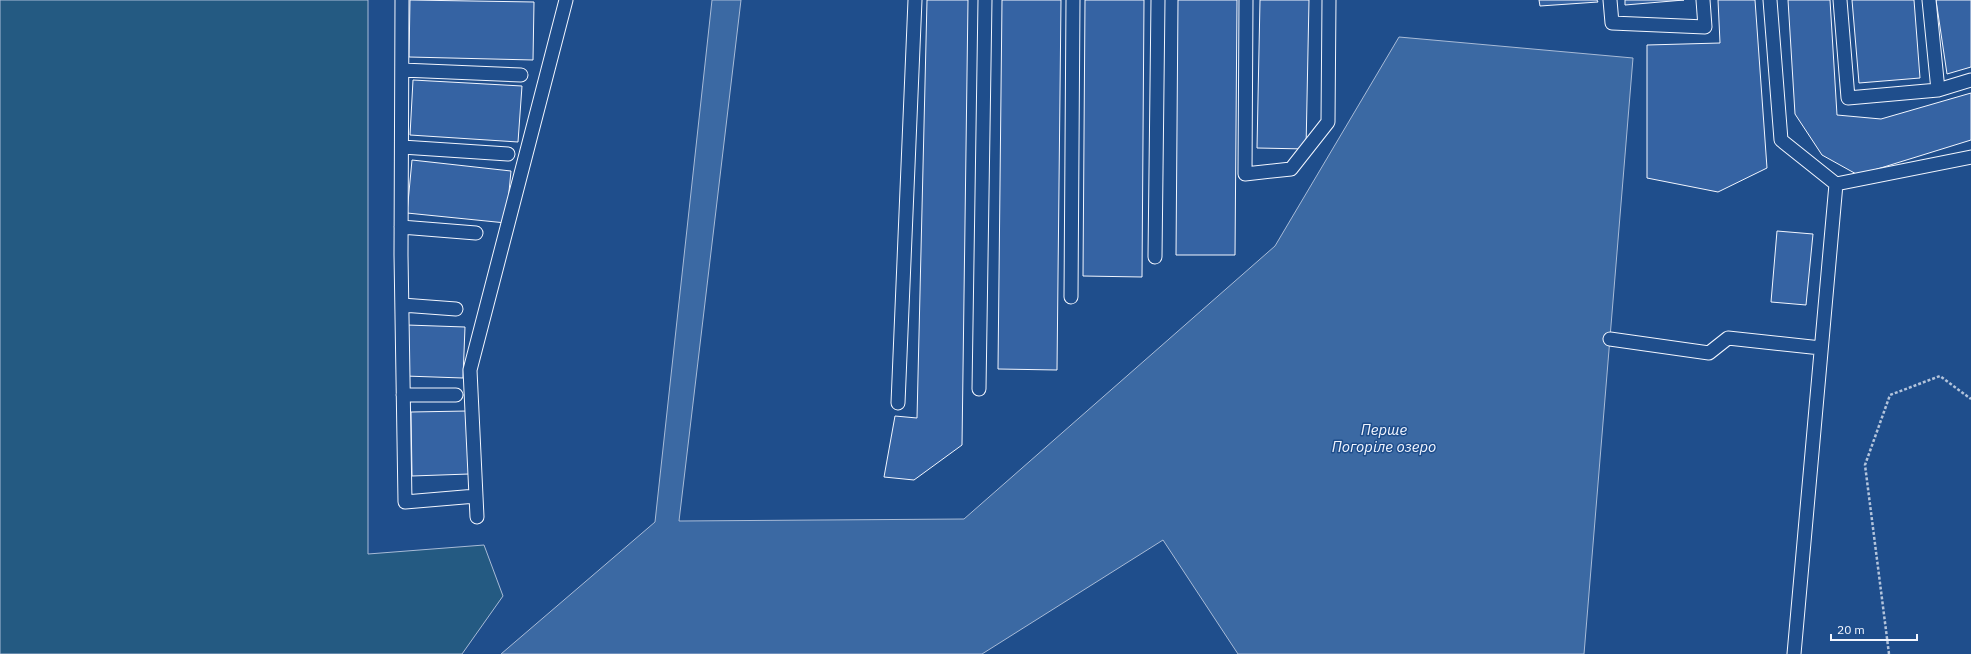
<svg xmlns="http://www.w3.org/2000/svg" width="1971" height="654" viewBox="0 0 1971 654" font-family="'IBM Plex Sans',sans-serif">
<rect width="100%" height="100%" fill="#1f4e8c"/>
<path fill="#245a82" stroke="#a8bbd7" d="M 0,0 L 368,0 L 368,554 L 484,545 L 503,596 L 462,654 L 0,654 Z"/>
<path fill="#3b69a3" stroke="#a8bbd7" d="M 712,0 L 741,0 L 679,521 L 964,519 L 1275,246 L 1399,37 L 1633,58 L 1584,654 L 1238,654 L 1163,540 L 982,654 L 501,654 L 655,522 Z"/>
<path fill="#3563a3" stroke="#f2f6ff" d="M 410,0 L 534,2 L 533,60 L 409,57 Z
M 927,0 L 968,0 L 962,445 L 914,480 L 884,477 L 895,416 L 917,418 Z
M 1002,0 L 1061,0 L 1057,370 L 998,369 Z
M 1085,0 L 1144,0 L 1142,277 L 1083,276 Z
M 1178,0 L 1237,0 L 1235,255 L 1176,255 Z
M 1260,0 L 1309,0 L 1306,149 L 1257,148 Z
M 1539,0 L 1597,0 L 1598,2 L 1540,6 Z
M 1625,0 L 1684,0 L 1625,5 Z
M 1718,0 L 1755,0 L 1767,168 L 1718,192 L 1647,178 L 1647,45 L 1720,43 Z
M 1788,0 L 1830,0 L 1837,115 L 1881,119 L 1971,93 L 1971,140 L 1858,175 L 1822,155 L 1795,114 Z
M 1852,0 L 1914,0 L 1920,78 L 1859,83 Z
M 1936,0 L 1971,0 L 1971,67 L 1947,74 Z
M 413,80 L 522,86 L 518,142 L 410,135 Z
M 412,160 L 511,171 L 506,223 L 407,213 Z
M 1777,231 L 1813,234 L 1806,305 L 1771,302 Z
M 407,325 L 465,327 L 463,378 L 405,376 Z
M 467,411 L 469,474 L 412,476 L 411,412 Z"/>
<g fill="none" stroke-linecap="round" stroke-linejoin="round">
<defs>
<path id="service" d="M 402,0 L 401,255 L 405,502 L 476,496
M 1246,0 L 1245,174 L 1291,169 L 1328,122 L 1329,0
M 1610,0 L 1612,23 L 1705,27 L 1703,0
M 1770,0 L 1781,140 L 1836,184
M 1840,0 L 1848,98 L 1938,90
M 1929,0 L 1938,90 L 1971,80
M 402,70 L 521,75
M 402,147 L 508,154
M 1836,184 L 1971,157
M 401,227 L 476,233
M 1155,257 L 1158,0
M 1071,297 L 1073,0
M 402,305 L 456,309
M 1610,339 L 1709,353 L 1728,338 L 1821,348
M 979,389 L 985,0
M 403,395 L 456,395
M 898,403 L 915,0
M 477,517 L 470,370 L 566,0
M 1794,654 L 1836,184"/>
</defs>
<use href="#service" stroke="#f2f6ff" stroke-width="15"/>
<path stroke="#b3c4dc" stroke-width="2.5" stroke-dasharray="3 2" stroke-linecap="butt" d="M 1889,654 L 1865,465 L 1890,395 L 1940,376 L 1971,399"/>
<use href="#service" stroke="#1f4e8c" stroke-width="13"/>
</g>
<g text-anchor="middle" dominant-baseline="central" stroke-width="3" stroke-linejoin="round" paint-order="stroke">
<g font-size="15" font-style="italic" fill="#f2f6ff" stroke="#1f4e8c">
<text x="1384" y="429">Перше<tspan x="1384" dy="17">Погоріле озеро</tspan></text>
</g>
</g>
<path d="M1831 634v6h86v-6" fill="none" stroke="#f2f6ff" stroke-width="2"/>
<text x="1837" y="634" font-size="12" fill="#f2f6ff" stroke="#1f4e8c" stroke-width="3" paint-order="stroke">20 m</text>
</svg>
